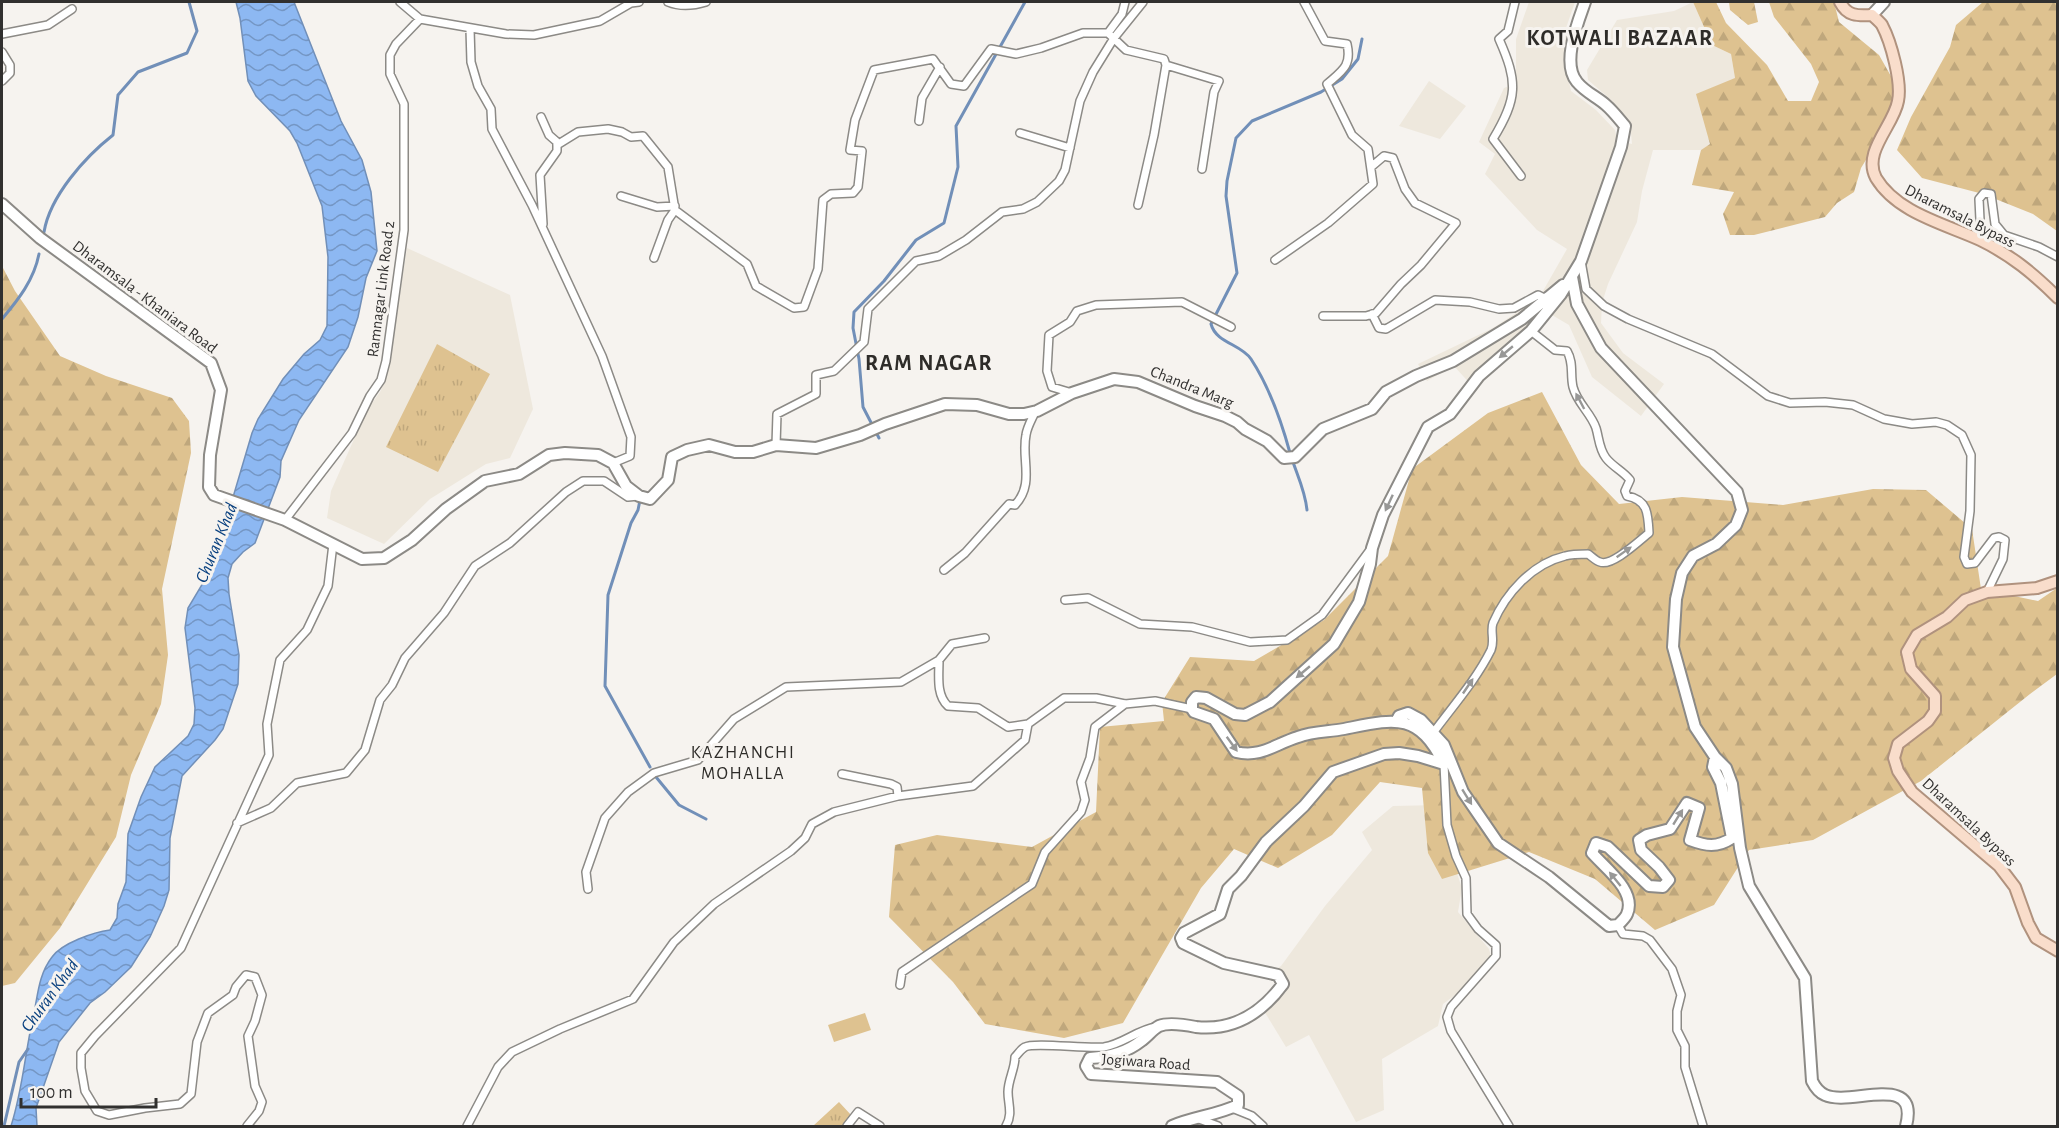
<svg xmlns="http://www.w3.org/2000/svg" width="2059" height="1128" viewBox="0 0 2059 1128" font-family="'Alegreya Sans',sans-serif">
<defs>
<pattern id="grass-tufts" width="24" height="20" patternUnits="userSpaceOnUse" patternTransform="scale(1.5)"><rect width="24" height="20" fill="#dec290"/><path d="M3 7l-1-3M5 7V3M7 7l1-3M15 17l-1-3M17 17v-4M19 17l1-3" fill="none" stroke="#bfa77c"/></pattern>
<pattern id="forest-firs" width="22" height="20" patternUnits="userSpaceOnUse" patternTransform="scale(1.5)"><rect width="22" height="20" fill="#dec290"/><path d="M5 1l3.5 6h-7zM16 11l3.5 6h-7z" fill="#bfa77c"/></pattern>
<pattern id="water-waves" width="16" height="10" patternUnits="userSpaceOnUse" patternTransform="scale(1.5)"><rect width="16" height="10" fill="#8db8f2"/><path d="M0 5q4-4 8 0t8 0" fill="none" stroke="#7496c4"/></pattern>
</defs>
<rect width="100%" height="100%" fill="#f6f3ef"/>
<path fill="#eee8dd" d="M 1529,2 L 1575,2 L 1566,28 L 1568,77 L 1571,91 L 1596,110 L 1615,130 L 1617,140 L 1632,144 L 1630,123 L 1610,99 L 1588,80 L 1587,70 L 1617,20 L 1674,11 L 1693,2 L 1712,45 L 1731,54 L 1735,78 L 1710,144 L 1701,150 L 1653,150 L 1642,191 L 1637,222 L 1608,284 L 1602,303 L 1601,323 L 1623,353 L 1664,384 L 1641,416 L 1592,377 L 1569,325 L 1552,315 L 1473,387 L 1454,366 L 1427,381 L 1418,364 L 1493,328 L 1539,298 L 1567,249 L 1537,230 L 1485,174 L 1495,154 L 1479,142 L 1504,88 L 1516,83 L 1516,39 Z
M 1429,81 L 1466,106 L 1440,139 L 1399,126 Z
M 407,248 L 510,295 L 533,409 L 510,458 L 486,464 L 430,499 L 384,544 L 327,518 L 331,491 L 367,410 L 380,392 L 387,377 Z
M 1439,805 L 1447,844 L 1462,888 L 1458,912 L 1489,949 L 1494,966 L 1443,1004 L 1438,1026 L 1382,1059 L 1384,1110 L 1356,1122 L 1309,1035 L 1286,1047 L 1264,1011 L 1286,992 L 1284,979 L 1273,971 L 1281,966 L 1325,906 L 1372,850 L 1362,832 L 1393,806 Z"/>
<path fill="url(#grass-tufts)" d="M 437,344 L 490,374 L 438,472 L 386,447 Z
M 839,1102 L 852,1116 L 843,1126 L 813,1126 Z"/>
<path fill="url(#forest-firs)" d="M 1693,2 L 1716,2 L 1726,23 L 1767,65 L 1788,101 L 1811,101 L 1819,82 L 1811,64 L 1774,17 L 1769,2 L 1834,2 L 1839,22 L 1879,55 L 1896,85 L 1894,114 L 1861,168 L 1854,192 L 1837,203 L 1825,217 L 1754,235 L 1730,235 L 1723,214 L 1734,192 L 1692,185 L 1701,150 L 1710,144 L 1696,94 L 1735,78 L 1731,54 L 1712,45 Z
M 1729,2 L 1754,2 L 1758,22 L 1748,25 L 1730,10 Z
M 1983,2 L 2057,2 L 2057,231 L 2033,214 L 1983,194 L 1922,178 L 1897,150 L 1911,117 L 1950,47 L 1956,25 Z
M 2,266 L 15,291 L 60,356 L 106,376 L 172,398 L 189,421 L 191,453 L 162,589 L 168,655 L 161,704 L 131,775 L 116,837 L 60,928 L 15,983 L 2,986 Z
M 1542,392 L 1581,465 L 1619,504 L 1682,497 L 1783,505 L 1873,489 L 1926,490 L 1972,529 L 1981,589 L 2038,601 L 2057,588 L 2057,674 L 2030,694 L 1921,781 L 1813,840 L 1749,850 L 1714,905 L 1655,930 L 1595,879 L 1529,852 L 1442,879 L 1428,853 L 1422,788 L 1380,782 L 1332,835 L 1278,868 L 1234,849 L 1201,888 L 1123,1023 L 1064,1038 L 985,1024 L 953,982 L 889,917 L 895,845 L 937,835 L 1032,847 L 1096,812 L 1100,727 L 1164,721 L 1162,702 L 1190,657 L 1254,661 L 1324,620 L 1388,556 L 1412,469 L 1488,413 Z"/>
<path fill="#dec290" d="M 865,1013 L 871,1030 L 834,1042 L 828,1025 Z"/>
<path fill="url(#water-waves)" stroke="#718fb8" stroke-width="1.5" d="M 236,2 L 294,2 L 341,121 L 362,160 L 371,192 L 377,251 L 366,278 L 358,317 L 348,347 L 299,420 L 281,461 L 280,477 L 255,543 L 243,552 L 232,564 L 228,578 L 229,594 L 239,655 L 238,684 L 223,729 L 215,740 L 182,776 L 170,838 L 169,890 L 164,906 L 150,937 L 131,967 L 105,992 L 90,1003 L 59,1042 L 36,1108 L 37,1126 L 11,1126 C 23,1089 25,1051 34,1013 C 38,993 39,974 52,957 C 62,943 94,932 110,930 L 117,918 L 118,904 L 126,882 L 128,834 L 141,797 L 155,767 L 188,736 L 194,724 L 195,708 L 185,628 L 188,608 L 209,573 L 215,558 L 252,433 L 258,419 L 283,379 L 304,354 L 320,340 L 327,326 L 328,257 L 322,206 L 297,143 L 290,131 L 256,96 L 248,81 L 240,18 Z"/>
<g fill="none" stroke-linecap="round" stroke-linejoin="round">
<path stroke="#718fb8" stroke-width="3" d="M 44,232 C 50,196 85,157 113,135 L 118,95 L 138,72 L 187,53 L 197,31 L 189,2
M 2,319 C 18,300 34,280 39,254
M 879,438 L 863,407 L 859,359 L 853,328 L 854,312 L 884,281 L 916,240 L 944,223 L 958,167 L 956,126 L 1025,2
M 640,500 L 638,510 L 631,523 L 608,595 L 605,686 L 650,767
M 1307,510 C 1305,489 1296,473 1290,453 C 1281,420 1270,388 1251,359 C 1241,344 1216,343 1211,324 L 1237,273 L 1226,196 L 1227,181 L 1236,138 L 1252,121 L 1321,92 L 1342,79 L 1358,59 L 1362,39
M 656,777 L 679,805 L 706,819
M 4,1126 L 19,1062 L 28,1049"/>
<defs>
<path id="street" d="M 400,2 L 420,19
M 668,2 C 680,7 693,6 706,2
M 1515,2 L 1508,31 L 1499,39 C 1518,82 1518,98 1493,139 L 1521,176
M 470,29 L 471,62 L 478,86 L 491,109 L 492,129 L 532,205 L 602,356 L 631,437 L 630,456 L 613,463
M 1108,33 L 1122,14 L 1125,2
M 2,34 L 48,25 L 72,9
M 2,52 L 10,65 L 10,73 L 2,81
M 541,117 L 549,135 L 557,142 L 557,151 L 540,175 L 543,224
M 919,121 L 922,98 L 940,67
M 1020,133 L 1070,148
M 557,145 L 578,132 L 608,129 L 622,132 L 631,137 L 643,136 L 668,167 L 675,210 L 747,264 L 756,286 L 794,308 L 804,307 L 818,269 L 823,200 L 831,194 L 853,193 L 858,187 L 862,151 L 850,150 L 855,120 L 874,70 L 933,59 L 951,84 L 964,86 L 991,49 L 1016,54 L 1041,48 L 1083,33 L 1108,33 L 1126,50 L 1164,59 L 1166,65 L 1219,81 L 1214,92 L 1202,169
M 621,196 L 657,207 L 675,206
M 1138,205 L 1154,135 L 1166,65
M 1981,241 L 1979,199 L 1984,193 L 1991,194 L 1995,224 L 2004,235 L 2039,247 L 2058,257
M 654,258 L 668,220 L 675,210
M 1275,260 L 1328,223 L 1373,184 L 1368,149 L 1352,135 L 1327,84 C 1342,71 1352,66 1347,44 L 1325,41 L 1304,2
M 1581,261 L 1586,289 L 1604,306 L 1628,319 L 1712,354 L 1768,396 L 1790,403 L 1825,402 L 1853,405 L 1884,419 L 1912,424 L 1936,422 L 1947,425 L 1962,435 L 1971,455 L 1970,511 L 1964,557 L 1967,564 L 1975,563 L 1994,538 L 1999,537 L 2005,540 L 2003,559 L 1987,592
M 1372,314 L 1379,328 L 1386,329 L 1435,300 L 1470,302 L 1499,309 L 1514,308 L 1538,295 L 1544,298 L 1546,297
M 1323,316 L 1366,316 L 1376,313 L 1401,284 L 1421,265 L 1456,223 L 1415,203 L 1405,189 L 1393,158 L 1384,156 L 1371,167
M 1072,393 L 1052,387 L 1047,371 L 1049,335 L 1070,322 L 1077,311 L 1096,305 L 1182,302 L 1231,327
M 776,445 L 777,414 L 816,394 L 816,375 L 834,371 L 864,342 L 868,309 L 916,261 L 939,256 L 966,240 L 1002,212 L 1023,209 L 1037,202 L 1059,181 L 1065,170 L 1080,101 L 1093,72 L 1114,38 L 1143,2
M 285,520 L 352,433 L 370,396 L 381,380 L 386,361 L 404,230 L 404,104 L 390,74 L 390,55 L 396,44 L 420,19 L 506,34 L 534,35 L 600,21 L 631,3 L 639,2
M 944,570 L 965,553 L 1009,504 L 1015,505 C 1035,484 1021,459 1026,435 C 1027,427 1032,419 1035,412
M 1065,600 L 1088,598 L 1140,624 L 1192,627 L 1250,642 L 1287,640 L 1322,615 L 1370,550
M 939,660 C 939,676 936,695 948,706 L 978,708 L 1008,727 L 1028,724
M 1433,733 C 1453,706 1476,680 1491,650 C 1495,641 1490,631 1493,623 C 1506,593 1532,564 1565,556 C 1572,554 1580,554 1588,554 C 1591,556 1596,561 1600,562 C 1612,567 1640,540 1649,533 C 1648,514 1648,500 1627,496 L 1625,491 L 1630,480 C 1623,471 1613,467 1606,458 C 1599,449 1599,438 1596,428 C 1591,413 1577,403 1573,387 C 1570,374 1574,363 1567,351 L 1555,350 L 1531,331
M 1444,764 L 1447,825 L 1456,856 L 1466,878 L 1467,914 L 1478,929 L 1496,945 L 1496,956 L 1451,1007 L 1447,1017 L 1451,1031 L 1509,1126
M 842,774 L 891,784 L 897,787 L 898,796
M 237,823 L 271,808 L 297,783 L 346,773 L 365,750 L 380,700 L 392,685 L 405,658 L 444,613 L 475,566 L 510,543 L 566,492 L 583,481 L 604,481 L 628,497 L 639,496
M 588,889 L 586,872 L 605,818 L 628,792 L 654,773 L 698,760 L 734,719 L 786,687 L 901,682 L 939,660 L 952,644 L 985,638
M 1618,925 L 1623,934 L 1643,936 L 1650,940 L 1672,969 L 1681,995 L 1677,1011 L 1677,1030 L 1685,1046 L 1685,1067 L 1703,1126
M 900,985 L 902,972 L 1032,884 L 1045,852 L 1081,812 L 1085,800 L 1081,782 L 1090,758 L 1095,727 L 1125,704
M 1232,1108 L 1252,1116 L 1263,1126
M 1199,1119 L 1218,1126
M 247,1126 L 259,1111 L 262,1102 L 255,1086 L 248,1036 L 255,1021 L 262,995 L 255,977 L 246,975 L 236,987 L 233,995 L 208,1013 L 197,1042 L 191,1094 L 180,1104 L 145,1108 L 109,1115 L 97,1111 L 85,1091 L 81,1068 L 81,1053 L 95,1036 L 181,948 L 269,755 L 267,724 L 280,660 L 307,630 L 328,586 L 333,544
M 467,1126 L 498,1067 L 512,1052 L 560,1029 L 633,999 L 674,942 L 714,904 L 791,851 L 805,838 L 812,824 L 834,812 L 898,796 L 973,786 L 1025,740 L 1028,724 L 1064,698 L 1096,698 L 1125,704 L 1155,701 L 1192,709
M 847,1126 L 858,1112 L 880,1126
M 1006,1126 C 1013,1114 1008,1104 1008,1092 C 1008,1080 1015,1069 1015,1057 C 1018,1054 1021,1049 1025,1047 C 1034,1042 1087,1049 1104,1047 C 1123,1044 1137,1030 1156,1027"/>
<path id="secondary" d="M 1872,15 L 1884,2
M 2,204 L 40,238 L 211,363 L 221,390 L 210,455 L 209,487 L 214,495 L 285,520 L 362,559 L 384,558 L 412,540 L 446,509 L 485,481 L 519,474 L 549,455 L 565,453 L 598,455 L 613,463 L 626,486 L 639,496 L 650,499 L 668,480 L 672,457 L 687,450 L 709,445 L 735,452 L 753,452 L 776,445 L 816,448 L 860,435 L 885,424 L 945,404 L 977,405 L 1009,414 L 1024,414 L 1037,411 L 1072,393 L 1114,379 L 1138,382 L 1195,406 L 1225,416 L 1237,422 L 1245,429 L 1267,441 L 1284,458 L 1295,457 L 1323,429 L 1372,409 L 1386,392 L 1416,376 L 1453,361 L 1522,319 L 1563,285
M 1572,277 L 1577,304 L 1601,348 L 1737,492 L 1742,510 L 1736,525 L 1716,544 L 1693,556 L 1682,573 L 1676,599 L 1673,647 L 1695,727 L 1715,757 L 1726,768 L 1732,784 L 1740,848 L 1749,886 L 1805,978 L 1812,1081 C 1815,1087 1818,1092 1825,1095 C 1850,1107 1920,1071 1906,1126
M 1396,722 L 1399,716 L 1408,713 L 1421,720 L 1444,745 L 1463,792 L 1498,843 L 1549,877 L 1609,926 L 1618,925 C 1621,922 1626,917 1627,914 C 1637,891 1605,868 1592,853 L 1596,843 L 1608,847 L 1649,886 L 1663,887 L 1669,880 L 1659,867 L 1641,850 L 1639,840 L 1647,835 L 1670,829 L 1687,803 L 1699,808 L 1690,840 C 1706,846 1717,848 1732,838 L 1721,783 L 1713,767 L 1715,757
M 1172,1126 C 1193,1117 1217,1115 1238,1105 L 1238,1096 L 1217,1082 L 1091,1074 L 1086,1066 L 1090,1058 C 1109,1057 1126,1053 1141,1041 C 1147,1037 1153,1029 1159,1026 C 1169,1022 1186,1025 1196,1027 C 1233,1031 1261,1014 1283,984 L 1278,975 L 1224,963 L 1183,943 L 1181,938 L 1184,933 L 1220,914 L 1228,889 L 1241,876 L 1266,842 L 1304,806 L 1333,772 L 1384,754 L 1399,753 L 1418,756 L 1444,764 C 1418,711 1394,719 1344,729 C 1328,732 1313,731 1298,737 C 1275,744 1261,758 1236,752 L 1214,719 L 1194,712 L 1192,709 L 1192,702 L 1196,697 L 1206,698 L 1235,714 L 1245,715 L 1270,702 L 1334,644 L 1359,602 L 1370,564 L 1372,548 L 1383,515 L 1428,427 L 1450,414 L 1479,376 L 1531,331 L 1561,294 L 1581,261 L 1621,147 L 1625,126 C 1619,119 1613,111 1606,105 C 1597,97 1585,92 1577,82 C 1561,63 1578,22 1585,2"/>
<path id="primary" d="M 1840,2 C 1847,16 1857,16 1872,15 C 1875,18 1880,22 1882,25 C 1891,42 1902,82 1898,101 C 1894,125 1862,152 1876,178 C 1897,213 1945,224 1980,240 C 2011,255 2034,274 2058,298
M 2058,581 L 2037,588 L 1987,592 L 1965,600 L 1947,617 L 1917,635 L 1907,652 L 1911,669 L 1935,696 L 1935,711 L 1928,721 L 1898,744 L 1894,758 L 1898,771 L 1912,792 L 1999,866 L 2015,887 L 2028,923 L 2036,938 L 2058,951"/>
</defs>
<use href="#street" stroke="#8c8a86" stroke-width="10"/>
<use href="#secondary" stroke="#8c8a86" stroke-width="14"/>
<use href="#primary" stroke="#b0927e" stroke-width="14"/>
<use href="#street" stroke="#fff" stroke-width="7"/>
<use href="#secondary" stroke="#fff" stroke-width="10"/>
<use href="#primary" stroke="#f9ddcb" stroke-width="10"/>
</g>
<defs><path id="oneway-solid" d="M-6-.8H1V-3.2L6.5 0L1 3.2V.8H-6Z" transform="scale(1.5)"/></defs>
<g fill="#989897">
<use href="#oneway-solid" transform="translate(1506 352) rotate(140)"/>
<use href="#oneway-solid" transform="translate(1580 401) rotate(-118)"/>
<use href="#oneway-solid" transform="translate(1389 503) rotate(115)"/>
<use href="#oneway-solid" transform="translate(1624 552) rotate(-35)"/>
<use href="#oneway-solid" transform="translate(1303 672) rotate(140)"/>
<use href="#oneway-solid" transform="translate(1468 686) rotate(-56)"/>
<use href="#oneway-solid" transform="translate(1232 744) rotate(54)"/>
<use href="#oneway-solid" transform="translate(1467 797) rotate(58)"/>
<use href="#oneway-solid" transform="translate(1678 817) rotate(-58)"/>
<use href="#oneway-solid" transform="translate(1615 879) rotate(-129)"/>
</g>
<g text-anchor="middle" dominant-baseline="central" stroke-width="6" stroke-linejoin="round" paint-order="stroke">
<g font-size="16" fill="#31302f" stroke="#f6f3ef">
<text transform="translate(1960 216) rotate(27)">Dharamsala Bypass</text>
<text transform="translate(381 289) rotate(-83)">Ramnagar Link Road 2</text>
<text transform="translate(145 297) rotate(37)">Dharamsala - Khaniara Road</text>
<text transform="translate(1192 387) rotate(22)">Chandra Marg</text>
<text transform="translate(1969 822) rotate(43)">Dharamsala Bypass</text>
<text transform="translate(1146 1062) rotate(4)">Jogiwara Road</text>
</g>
<g font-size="18" font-style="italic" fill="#09407f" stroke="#f6f3ef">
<text transform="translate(217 543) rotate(-68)">Churan Khad</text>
<text transform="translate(50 996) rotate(-54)">Churan Khad</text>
</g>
<g font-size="18" letter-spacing="1.5" fill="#2e2c29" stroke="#f6f3ef">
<text x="743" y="753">KAZHANCHI<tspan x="743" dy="21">MOHALLA</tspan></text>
</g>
<g font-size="22" font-weight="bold" letter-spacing="1.5" fill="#2e2c29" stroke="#f6f3ef">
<text x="1620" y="38">KOTWALI BAZAAR</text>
<text x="929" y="363">RAM NAGAR</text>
</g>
</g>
<rect width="2059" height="1128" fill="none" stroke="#31302f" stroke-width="6"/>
<path d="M21 1098v9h135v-9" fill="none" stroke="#31302f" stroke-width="3"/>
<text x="30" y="1098" font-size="18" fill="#31302f" stroke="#f6f3ef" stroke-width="4.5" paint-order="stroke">100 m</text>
</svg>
